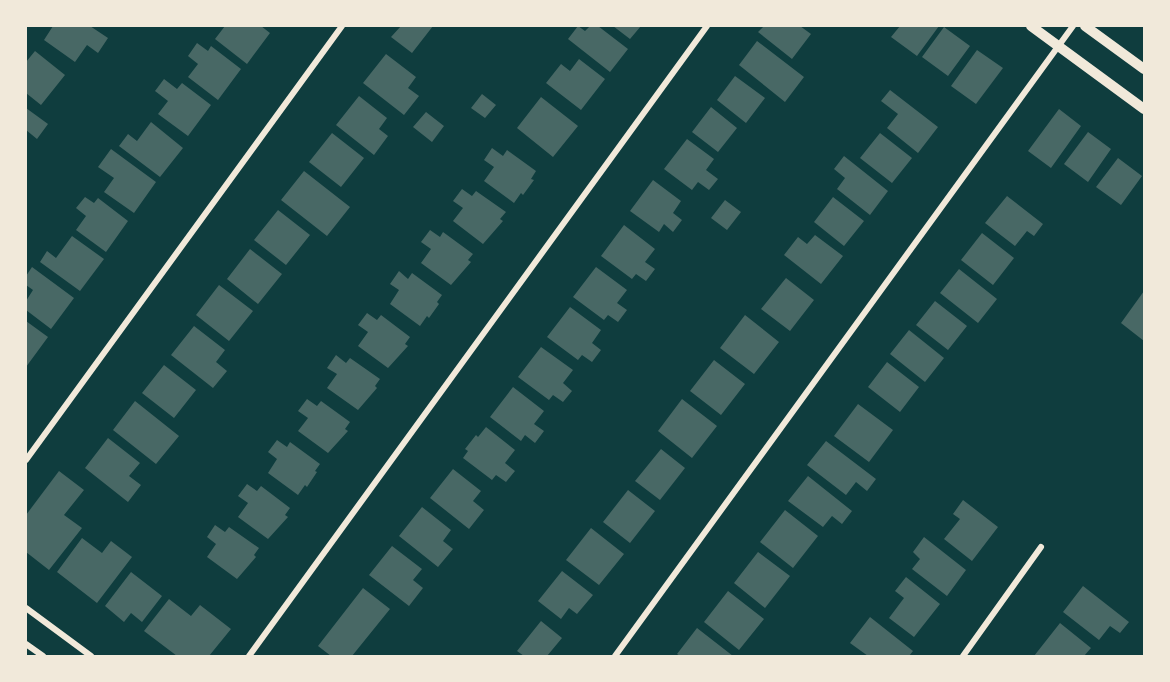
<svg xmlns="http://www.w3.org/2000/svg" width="1170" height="682" viewBox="0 0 1170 682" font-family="'Public Sans',sans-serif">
<rect width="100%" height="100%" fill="#0f3d3e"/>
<path fill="#486865" d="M 53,26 L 90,26 L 108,38 L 98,53 L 87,45 L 75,62 L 44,40 Z
M 225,26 L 261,26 L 270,33 L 247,64 L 215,39 Z
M 401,26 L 433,26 L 412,53 L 391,37 Z
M 578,26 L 585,31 L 590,26 L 598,26 L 628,49 L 610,72 L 568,39 Z
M 613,26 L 641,26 L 630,39 Z
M 764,26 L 800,26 L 811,34 L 792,59 L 758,32 Z
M 900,26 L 939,26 L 917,56 L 891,37 Z
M 944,27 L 970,46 L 948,76 L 922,57 Z
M 757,41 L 804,77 L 785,102 L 739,65 Z
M 197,43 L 208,51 L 211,46 L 241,69 L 218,100 L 188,77 L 198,64 L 188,56 Z
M 977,50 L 1003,68 L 976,104 L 951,86 Z
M 35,51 L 65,75 L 41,105 L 26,93 L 26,62 Z
M 386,54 L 416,77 L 408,88 L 419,96 L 404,115 L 363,83 Z
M 579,59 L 605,79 L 581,110 L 546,83 L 561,64 L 570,71 Z
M 735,76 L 765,98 L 746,123 L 717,100 Z
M 164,79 L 177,89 L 182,83 L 211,105 L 188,136 L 158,114 L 168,101 L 155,91 Z
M 890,90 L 938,127 L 918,153 L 887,128 L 898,114 L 881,101 Z
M 482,94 L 496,105 L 485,118 L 471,108 Z
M 359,96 L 387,118 L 379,129 L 388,136 L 374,155 L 336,125 Z
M 541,97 L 578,126 L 553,157 L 517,128 Z
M 711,107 L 737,128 L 718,152 L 692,132 Z
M 26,108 L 48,124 L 37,139 L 26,130 Z
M 1059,109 L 1081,126 L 1051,168 L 1028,151 Z
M 426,112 L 444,126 L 432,142 L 413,127 Z
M 151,122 L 183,148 L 160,177 L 119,146 L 128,134 L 137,141 Z
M 1088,132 L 1111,149 L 1088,182 L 1064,164 Z
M 332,133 L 364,158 L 341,187 L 309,162 Z
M 880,133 L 912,158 L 892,183 L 860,158 Z
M 687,139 L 714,159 L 706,170 L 718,179 L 709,190 L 698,182 L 692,190 L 664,169 Z
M 492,148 L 503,156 L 507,150 L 536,171 L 531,179 L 534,180 L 523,195 L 521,193 L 514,203 L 484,181 L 494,167 L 484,160 Z
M 111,149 L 156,182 L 134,213 L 104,192 L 114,178 L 98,167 Z
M 844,156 L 888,191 L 870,215 L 837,189 L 845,178 L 834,169 Z
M 1118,158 L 1142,176 L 1121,205 L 1096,187 Z
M 304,171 L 350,207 L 327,236 L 281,200 Z
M 653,180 L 681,201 L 673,213 L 682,220 L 673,232 L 664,224 L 659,232 L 630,211 Z
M 462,189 L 472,196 L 476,191 L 506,212 L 500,219 L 503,221 L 483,244 L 453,221 L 463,208 L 453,201 Z
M 1007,196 L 1043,224 L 1034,236 L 1027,231 L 1015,246 L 985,223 Z
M 85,197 L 94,203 L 98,198 L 128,221 L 106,252 L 76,230 L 86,216 L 76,208 Z
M 833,197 L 864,221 L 844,246 L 814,222 Z
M 725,200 L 741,212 L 727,230 L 711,218 Z
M 278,210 L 310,235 L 286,265 L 254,240 Z
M 624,225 L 655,249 L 645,262 L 655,269 L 646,281 L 636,274 L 632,279 L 601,256 Z
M 430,230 L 440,237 L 443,232 L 473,254 L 468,260 L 471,262 L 451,285 L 421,263 L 431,249 L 421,242 Z
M 982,233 L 1014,258 L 993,285 L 961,260 Z
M 815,235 L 843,256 L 821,284 L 784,255 L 798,237 L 807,244 Z
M 72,236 L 104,259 L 80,291 L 40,262 L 47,251 L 56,258 Z
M 250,249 L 282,274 L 258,304 L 227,279 Z
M 32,267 L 74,298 L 51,329 L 26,310 L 26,301 L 33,290 L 26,285 L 26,276 Z
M 596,267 L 627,290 L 617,303 L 627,310 L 618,322 L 608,315 L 604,320 L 573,297 Z
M 959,269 L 997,299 L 978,323 L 940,293 Z
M 399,271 L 408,279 L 412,273 L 442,295 L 437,302 L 439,304 L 429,318 L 427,316 L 420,326 L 390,304 L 399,290 L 390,284 Z
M 786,278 L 814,300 L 790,331 L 761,309 Z
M 219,285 L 253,311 L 229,341 L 196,315 Z
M 1144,291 L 1144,341 L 1121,323 Z
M 935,301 L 967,326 L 948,350 L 916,325 Z
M 570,307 L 601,330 L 592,343 L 601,350 L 592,362 L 582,355 L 578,360 L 547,337 Z
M 367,313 L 377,320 L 381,315 L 410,337 L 405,344 L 408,346 L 388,368 L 358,346 L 368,332 L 358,325 Z
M 745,315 L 779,342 L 754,374 L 720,348 Z
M 26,321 L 48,337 L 26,367 Z
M 194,326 L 225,350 L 216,362 L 227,371 L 213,388 L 171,355 Z
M 909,330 L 944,358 L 925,382 L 890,354 Z
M 541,347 L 573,370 L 563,383 L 572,391 L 563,402 L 553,395 L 549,400 L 518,377 Z
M 336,355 L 346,363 L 350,358 L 380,379 L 375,386 L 377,388 L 358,410 L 327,388 L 337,374 L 327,368 Z
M 714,360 L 745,384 L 721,415 L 690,391 Z
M 887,362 L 919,387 L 900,412 L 868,387 Z
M 164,365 L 196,390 L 174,418 L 142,393 Z
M 513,387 L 544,411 L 534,424 L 544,431 L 535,443 L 525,435 L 521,441 L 490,417 Z
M 307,399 L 317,406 L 321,401 L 350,422 L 345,429 L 348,431 L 328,453 L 298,431 L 308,418 L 298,411 Z
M 682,399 L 717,426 L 692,458 L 658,431 Z
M 135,401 L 179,436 L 156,464 L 113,430 Z
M 858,404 L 893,430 L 869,462 L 834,436 Z
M 486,427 L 515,450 L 505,463 L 515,471 L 506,482 L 496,475 L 492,480 L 463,458 L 468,451 L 465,449 L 476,435 L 478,437 Z
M 108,438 L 140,463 L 129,476 L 141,485 L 128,502 L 85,468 Z
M 277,440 L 287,447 L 290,442 L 320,464 L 315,471 L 317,472 L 307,487 L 305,485 L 298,495 L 268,473 L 277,459 L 268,452 Z
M 826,441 L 876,479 L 867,491 L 856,482 L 846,495 L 807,465 Z
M 661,449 L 685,468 L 660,500 L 635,481 Z
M 453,469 L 481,491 L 473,501 L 484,510 L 469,529 L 430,498 Z
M 59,471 L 84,490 L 64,515 L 82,528 L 49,570 L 26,552 L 26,515 Z
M 808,476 L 852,511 L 842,524 L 832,516 L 823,527 L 788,501 Z
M 247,484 L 257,491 L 261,486 L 290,508 L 285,515 L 288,517 L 268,539 L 238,517 L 248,503 L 238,496 Z
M 628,490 L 655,511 L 630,543 L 603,522 Z
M 963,500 L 998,527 L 972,561 L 944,539 L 960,519 L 953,514 Z
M 422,507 L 451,530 L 443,541 L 453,549 L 438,567 L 399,536 Z
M 785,510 L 818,536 L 793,568 L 760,542 Z
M 215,525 L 225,532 L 229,527 L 259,548 L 254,555 L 256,557 L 237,579 L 207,557 L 216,544 L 207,537 Z
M 591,528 L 624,554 L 599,585 L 566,560 Z
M 924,537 L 966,570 L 947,596 L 912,569 L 920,559 L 913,552 Z
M 82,538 L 102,553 L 111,541 L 132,557 L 97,603 L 57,572 Z
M 392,546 L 422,569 L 413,580 L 423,588 L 409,606 L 369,575 Z
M 758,552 L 790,576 L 765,608 L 734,583 Z
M 562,571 L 593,595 L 577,614 L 569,608 L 561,619 L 538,601 Z
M 131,572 L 162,596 L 142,622 L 131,613 L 124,622 L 105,606 Z
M 906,577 L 940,604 L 914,637 L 889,618 L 904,598 L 895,591 Z
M 1083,586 L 1129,622 L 1120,633 L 1110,626 L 1099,640 L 1063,612 Z
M 363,588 L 390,609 L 352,656 L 331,656 L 318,646 Z
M 728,591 L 764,619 L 739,650 L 704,622 Z
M 169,599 L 191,616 L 200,605 L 231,629 L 209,656 L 177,656 L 144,631 Z
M 870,617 L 913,651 L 909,656 L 868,656 L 850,643 Z
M 541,621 L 562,638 L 547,656 L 524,656 L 517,651 Z
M 1060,623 L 1091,648 L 1084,656 L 1034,656 Z
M 697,628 L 733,656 L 680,656 L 677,654 Z"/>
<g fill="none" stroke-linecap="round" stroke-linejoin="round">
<path stroke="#f1e9da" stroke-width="6" d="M 26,460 L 342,26
M 26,608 L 91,656
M 26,644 L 43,656
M 249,656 L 707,26
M 615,656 L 1073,26
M 963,656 L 1041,547"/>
<path stroke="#f1e9da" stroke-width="10" d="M 1031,26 L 1144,109
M 1085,26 L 1144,69"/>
</g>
<rect width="1170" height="682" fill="none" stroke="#f1e9da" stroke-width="54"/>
</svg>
